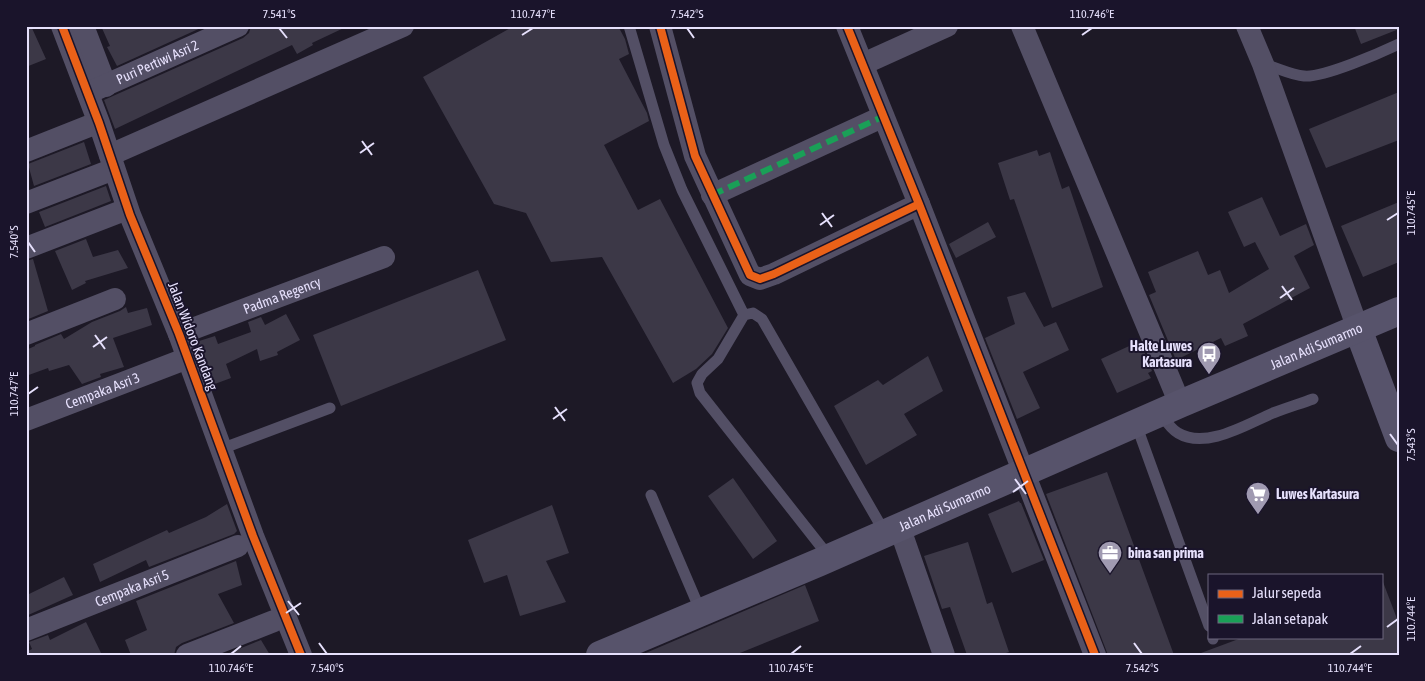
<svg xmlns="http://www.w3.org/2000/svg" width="1425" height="681" viewBox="0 0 1425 681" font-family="'Asap Condensed',sans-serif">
<rect width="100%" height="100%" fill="#1d1926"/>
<path fill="#3c3847" d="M 26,26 L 31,26 L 46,59 L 26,67 Z
M 101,26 L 205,26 L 117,66 L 107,47 L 110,46 Z
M 251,26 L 348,26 L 312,43 L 313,45 L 297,54 L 292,45 L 115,129 L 104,100 L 243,38 L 249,33 Z
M 514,26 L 618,26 L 625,39 L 629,54 L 619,59 L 647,113 L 649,121 L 604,145 L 638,210 L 660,199 L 728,328 L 712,354 L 696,369 L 673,383 L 602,257 L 551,262 L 526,213 L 494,204 L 423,77 Z
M 1354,26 L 1399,26 L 1399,29 L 1361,44 Z
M 1399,92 L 1399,140 L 1326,168 L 1309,129 Z
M 84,142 L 91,164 L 34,186 L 28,164 Z
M 1037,150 L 1039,156 L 1050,152 L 1062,189 L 1069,186 L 1103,287 L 1052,308 L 1014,199 L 1010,200 L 998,163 Z
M 106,186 L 111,201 L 45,227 L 39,212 Z
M 1262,197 L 1280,236 L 1306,224 L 1314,245 L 1294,256 L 1310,288 L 1243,324 L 1248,336 L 1225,346 L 1221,338 L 1176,360 L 1149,295 L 1156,292 L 1148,272 L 1198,251 L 1208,275 L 1220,270 L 1229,293 L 1269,269 L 1255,242 L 1244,247 L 1228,212 Z
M 1399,202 L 1399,262 L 1363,277 L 1341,226 Z
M 988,222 L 996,237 L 956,258 L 949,244 Z
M 86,239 L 93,257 L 118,250 L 128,268 L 85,281 L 86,283 L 72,290 L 55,251 Z
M 33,259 L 48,311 L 26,320 L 26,261 Z
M 478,270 L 506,340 L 341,406 L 313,335 Z
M 1025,292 L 1044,327 L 1056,322 L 1069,350 L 1023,372 L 1040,408 L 1017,419 L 985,338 L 1015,324 L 1007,297 Z
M 126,307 L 128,313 L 147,308 L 152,325 L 113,338 L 124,367 L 100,374 L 101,377 L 82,384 L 69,365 L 49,371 L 48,368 L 26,376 L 26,350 L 35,346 L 35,345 L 61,334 L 64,339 L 92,322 L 120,311 Z
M 286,314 L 300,340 L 277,352 L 278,355 L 260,361 L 257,349 L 226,364 L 231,378 L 212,385 L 196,342 L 215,336 L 218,344 L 251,332 L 248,322 L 261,317 L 265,325 Z
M 1140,341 L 1152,371 L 1148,373 L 1151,378 L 1117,393 L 1101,359 Z
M 928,356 L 943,391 L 904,414 L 917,435 L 866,465 L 834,406 L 878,380 L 883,385 Z
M 1107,472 L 1174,655 L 1108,655 L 1046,494 Z
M 733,478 L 777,541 L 753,559 L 708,496 Z
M 1019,501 L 1020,503 L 1021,503 L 1044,560 L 1012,573 L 988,514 Z
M 227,504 L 237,531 L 234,534 L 149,567 L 146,560 L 100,582 L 93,564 L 167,530 L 169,533 L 206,517 Z
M 552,505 L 569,553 L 546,561 L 566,602 L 520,616 L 507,575 L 484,583 L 468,540 Z
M 968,542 L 987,604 L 992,602 L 1009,652 L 1000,655 L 967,655 L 950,607 L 942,609 L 924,556 Z
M 236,561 L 242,585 L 218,594 L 234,623 L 182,643 L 176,647 L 174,655 L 131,655 L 125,640 L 147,630 L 136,601 Z
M 64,577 L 73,595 L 26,616 L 26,588 L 29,594 Z
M 1381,582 L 1383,582 L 1399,624 L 1399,655 L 1201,655 L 1201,653 L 1244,637 L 1381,637 Z
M 805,585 L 819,621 L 735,655 L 641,655 Z
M 86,622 L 102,655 L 26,655 L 26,652 L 32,649 L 29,642 L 48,635 L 50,640 Z
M 261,640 L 270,655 L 224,655 Z"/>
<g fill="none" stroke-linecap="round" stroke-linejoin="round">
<path stroke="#534f65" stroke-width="11" d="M 629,26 L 664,145 L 682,190 L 744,315 L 753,313 L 762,319 L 885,533
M 1263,64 C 1276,67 1291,75 1304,76 C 1323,78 1380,53 1399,44
M 744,315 L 718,359 L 702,374 L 697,383 L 700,393 L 830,558
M 1160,413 C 1165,420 1171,429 1178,433 C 1206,450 1247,424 1273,413 C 1286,408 1299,404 1313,399
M 1136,424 L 1209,626
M 221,449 L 330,408
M 651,495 L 701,612
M 1213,637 L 1213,639"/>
<g stroke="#534f65" stroke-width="22">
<path d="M 62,26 L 99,123 L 130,215 L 179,334 L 253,536 L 301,655"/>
<path d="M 83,26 L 106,86"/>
<path d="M 660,26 L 695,156 L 750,275 L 760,279 L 774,274 L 919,204"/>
<path d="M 847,26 L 919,204 L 1095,655"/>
<path d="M 1022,26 L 1180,404"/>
<path d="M 1247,26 L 1263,64 L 1358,329"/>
<path d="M 863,64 L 947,26"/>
<path id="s1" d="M 88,93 L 238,26"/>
<path d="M 26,151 L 89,126"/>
<path d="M 110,155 L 403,26"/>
<path d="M 712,195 L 882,117"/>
<path d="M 26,203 L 114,169"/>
<path d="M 26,248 L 122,211"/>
<path d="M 26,334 L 115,299"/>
<path id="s2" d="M 179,334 L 384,257"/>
<path id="s3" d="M 26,420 L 180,361"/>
<path d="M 899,526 L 944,655"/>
<path id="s4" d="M 26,630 L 238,546"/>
<path d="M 187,655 L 274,621"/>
</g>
<g stroke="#57536b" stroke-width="28">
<path d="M 1358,329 L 1399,438"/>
<path id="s5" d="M 600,655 L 820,562 L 1180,404 L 1399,311"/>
</g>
<path stroke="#1a9f57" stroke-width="6" stroke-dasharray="12 6" stroke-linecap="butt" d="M 712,195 L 882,117"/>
<defs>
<path id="cycleway" d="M 62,26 L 99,123 L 130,215 L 179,334 L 253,536 L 301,655
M 660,26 L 695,156 L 750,275 L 760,279 L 774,274 L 919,204
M 847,26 L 919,204 L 1095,655"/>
</defs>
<use href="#cycleway" stroke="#1a142b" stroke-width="11"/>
<use href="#cycleway" stroke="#ea6118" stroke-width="8"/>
</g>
<path fill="none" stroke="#e6e0fc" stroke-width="2" d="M 279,28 L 287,38M 687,28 L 694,38M 522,35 L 533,28M 1082,35 L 1092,28M 362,141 L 372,155M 360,153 L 374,143M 822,213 L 832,227M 1387,220 L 1398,213M 820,225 L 834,215M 28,242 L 35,252M 1282,286 L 1292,300M 1280,298 L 1294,288M 95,335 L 105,349M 93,347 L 107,337M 28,394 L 38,387M 555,407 L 565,421M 553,419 L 567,409M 1390,434 L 1398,445M 1015,479 L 1026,494M 1013,492 L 1028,481M 288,601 L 299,615M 286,613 L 301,603M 1387,627 L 1398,619M 319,643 L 327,654M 1134,643 L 1142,654M 231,654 L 241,646M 791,654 L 801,646M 1350,654 L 1361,646"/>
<defs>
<symbol id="bus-pin" viewBox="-11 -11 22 30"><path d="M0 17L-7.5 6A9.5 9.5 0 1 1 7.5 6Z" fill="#a09ab1" stroke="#1a142b"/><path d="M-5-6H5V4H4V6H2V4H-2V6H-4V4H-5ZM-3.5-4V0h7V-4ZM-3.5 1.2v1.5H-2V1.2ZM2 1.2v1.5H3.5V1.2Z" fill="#fff"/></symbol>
<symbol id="supermarket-pin" viewBox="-11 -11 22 30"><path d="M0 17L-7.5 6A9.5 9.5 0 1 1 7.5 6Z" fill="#a09ab1" stroke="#1a142b"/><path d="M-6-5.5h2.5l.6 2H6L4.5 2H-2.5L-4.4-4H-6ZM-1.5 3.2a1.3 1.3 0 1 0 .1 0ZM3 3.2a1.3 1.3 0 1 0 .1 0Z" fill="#fff"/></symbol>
<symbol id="office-pin" viewBox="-11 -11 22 30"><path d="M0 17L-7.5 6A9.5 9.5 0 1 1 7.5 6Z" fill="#a09ab1" stroke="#1a142b"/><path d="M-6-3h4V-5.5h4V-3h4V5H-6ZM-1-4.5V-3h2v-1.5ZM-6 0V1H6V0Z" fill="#fff"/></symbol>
</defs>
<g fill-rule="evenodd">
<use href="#bus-pin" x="1195" y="340" width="28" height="38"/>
<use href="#supermarket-pin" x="1244" y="480" width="28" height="38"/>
<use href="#office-pin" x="1096" y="539" width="28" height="38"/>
</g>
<g text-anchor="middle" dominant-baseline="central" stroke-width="4" stroke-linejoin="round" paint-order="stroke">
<g font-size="14" fill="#e6e0fc" stroke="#1a142b">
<text stroke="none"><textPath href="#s1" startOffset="76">Puri Pertiwi Asri 2</textPath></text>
<text stroke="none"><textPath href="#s2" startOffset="110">Padma Regency</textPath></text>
<text transform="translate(193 336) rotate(69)">Jalan Widoro Kandang</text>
<text stroke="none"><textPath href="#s5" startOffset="780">Jalan Adi Sumarmo</textPath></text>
<text stroke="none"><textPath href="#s3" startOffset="82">Cempaka Asri 3</textPath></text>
<text stroke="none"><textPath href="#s5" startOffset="375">Jalan Adi Sumarmo</textPath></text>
<text stroke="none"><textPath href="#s4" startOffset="114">Cempaka Asri 5</textPath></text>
</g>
<g font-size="14" font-weight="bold" fill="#e6e0fc" stroke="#1a142b" text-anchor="start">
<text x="1192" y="346" text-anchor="end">Halte Luwes<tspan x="1192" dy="16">Kartasura</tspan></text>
<text x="1276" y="494">Luwes Kartasura</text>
<text x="1128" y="553">bina san prima</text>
</g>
</g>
<rect width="1425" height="681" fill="none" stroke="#1a142b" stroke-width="55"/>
<rect x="1208" y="574" width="175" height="65" fill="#1a142b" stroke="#6c667f"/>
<rect x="1218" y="590" width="25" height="8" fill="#ea6118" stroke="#6c667f"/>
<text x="1252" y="598" font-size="15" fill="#e6e0fc">Jalur sepeda</text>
<rect x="1218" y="615" width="25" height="8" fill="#1a9f57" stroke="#6c667f"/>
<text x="1252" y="624" font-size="15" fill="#e6e0fc">Jalan setapak</text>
<rect x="28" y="28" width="1370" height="626" fill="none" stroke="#e6e0fc" stroke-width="2"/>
<g font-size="12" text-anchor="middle" fill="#e6e0fc">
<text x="279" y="18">7.541°S</text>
<text x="533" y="18">110.747°E</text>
<text x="687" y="18">7.542°S</text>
<text x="1092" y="18">110.746°E</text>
<text transform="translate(1411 213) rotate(-90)" y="4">110.745°E</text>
<text transform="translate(14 242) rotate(-90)" y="4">7.540°S</text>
<text transform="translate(14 394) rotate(-90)" y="4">110.747°E</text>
<text transform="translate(1411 445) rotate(-90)" y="4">7.543°S</text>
<text transform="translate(1411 619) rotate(-90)" y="4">110.744°E</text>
<text x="231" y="672">110.746°E</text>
<text x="327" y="672">7.540°S</text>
<text x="791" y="672">110.745°E</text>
<text x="1142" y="672">7.542°S</text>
<text x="1350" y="672">110.744°E</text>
</g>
</svg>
